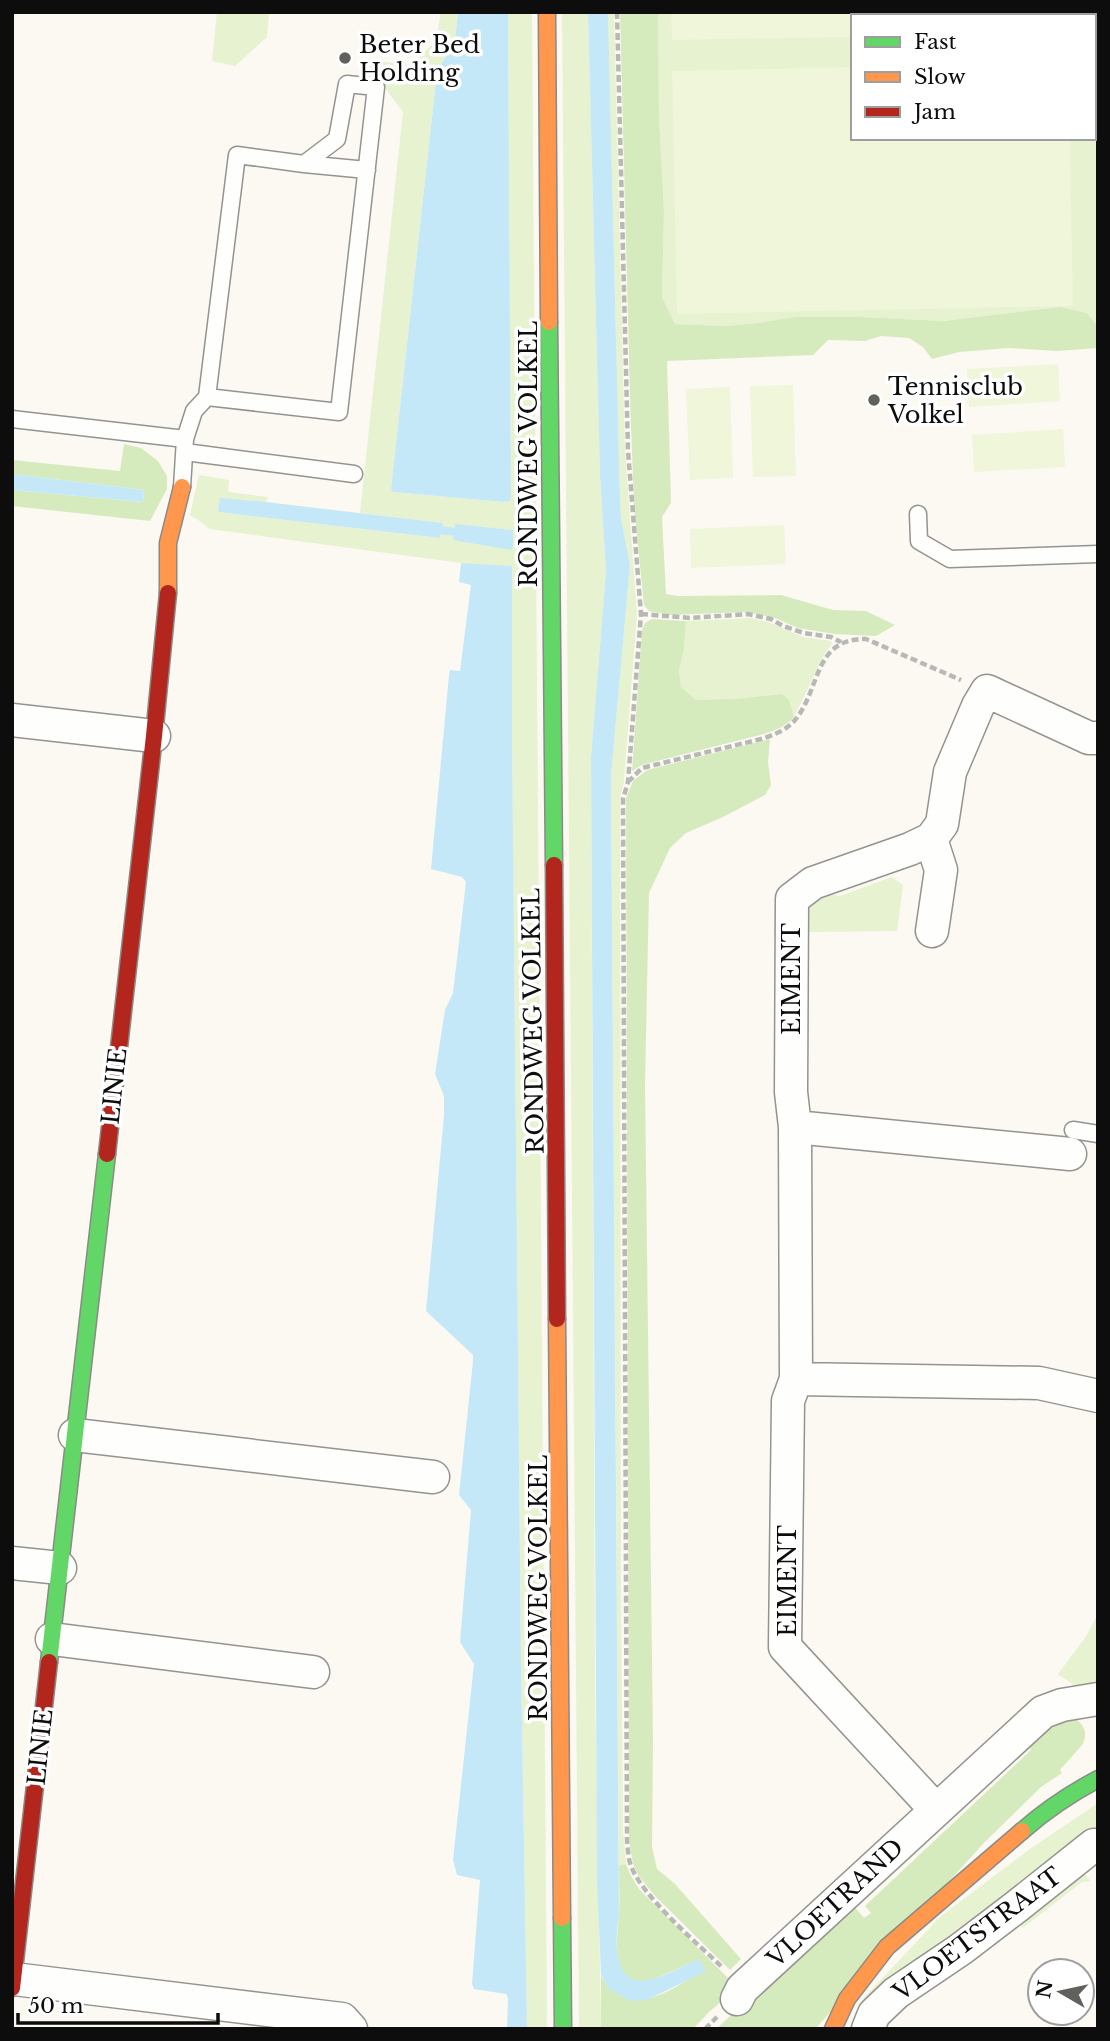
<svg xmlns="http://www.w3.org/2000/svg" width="1110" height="2041" viewBox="0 0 1110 2041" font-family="'Libre Baskerville',serif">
<rect width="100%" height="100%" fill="#fbf9f2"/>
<path fill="#e6f2d0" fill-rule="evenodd" d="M 217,12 L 269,12 L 267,37 L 235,66 L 212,61 Z
M 441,12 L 458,12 L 455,40 L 437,72 L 391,489 L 393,492 L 504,502 L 509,501 L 511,497 L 508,12 L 532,12 L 547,2029 L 527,2029 L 521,1661 L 512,731 L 512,567 L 461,563 L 210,529 L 197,519 L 190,515 L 199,475 L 229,480 L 228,492 L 268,497 L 266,502 L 220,499 L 218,512 L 440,538 L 441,533 L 453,534 L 453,540 L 513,547 L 513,530 L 455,525 L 454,530 L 442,529 L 442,523 L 360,513 L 403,112 L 368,65 L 370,60 L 408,65 L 436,42 Z
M 562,12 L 588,12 L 600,476 L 606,571 L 591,757 L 595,1689 L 601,2029 L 579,2029 Z
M 608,12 L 614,12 L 625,450 L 637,614 L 624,781 L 620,799 L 621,1591 L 623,1830 L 626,1864 L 619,1866 L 611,776 L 630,565 L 621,518 L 620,499 Z
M 658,12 L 1097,12 L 1098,327 L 1087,313 L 1060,307 L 943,321 L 862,317 L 795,317 L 758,323 L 726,326 L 675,324 L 662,297 L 664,213 L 659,115 ZM 853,16 L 1094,16 L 1094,138 L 853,138 Z
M 751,618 L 769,622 L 803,637 L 831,641 L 832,644 L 825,653 L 794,717 L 789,700 L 696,700 L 681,687 L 679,670 L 684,649 L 686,621 Z
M 892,877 L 903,885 L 897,931 L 805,932 L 805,910 L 822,893 L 840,896 Z
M 1098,1614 L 1098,1685 L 1078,1688 L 1058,1674 L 1085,1638 Z
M 1098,1803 L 1098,1829 L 1079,1841 L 994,1910 L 861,2001 L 941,1916 L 1030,1849 Z
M 1074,1872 L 1086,1875 L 1090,1881 L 1082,1882 L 1023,1928 L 1016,1920 Z"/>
<path fill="#d6ebbd" d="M 620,12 L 658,12 L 659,115 L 664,213 L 662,297 L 675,324 L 726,326 L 758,323 L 795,317 L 862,317 L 943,321 L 1060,307 L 1087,313 L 1098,327 L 1098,348 L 1057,351 L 1009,348 L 959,352 L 932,359 L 923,347 L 909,338 L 881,336 L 865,341 L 828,340 L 813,355 L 667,361 L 671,503 L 662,517 L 666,594 L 678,596 L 781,595 L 833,610 L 866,611 L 895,625 L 876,636 L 834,634 L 798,628 L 775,618 L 748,612 L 670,615 L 649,611 L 644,605 L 634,506 L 630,399 Z
M 124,444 L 141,448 L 158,461 L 167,476 L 167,489 L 150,521 L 12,506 L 12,490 L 143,502 L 144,490 L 12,474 L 12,460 L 120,471 Z
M 652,619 L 686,621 L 684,649 L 679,670 L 681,687 L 696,700 L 739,699 L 782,694 L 789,700 L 794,717 C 786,726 776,730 764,734 L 661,760 L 642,765 L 632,771 L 642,630 L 645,623 Z
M 770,739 L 768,762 L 771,785 L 765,795 L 723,817 L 686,833 L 670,848 L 649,893 L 645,1084 L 653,1743 L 652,1847 L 657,1869 L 675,1884 L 741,1959 L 730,1970 L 656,1897 L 638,1875 L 633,1864 L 629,1840 L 626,798 L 633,781 L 647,770 Z
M 1072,1717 C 1084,1723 1088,1732 1083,1744 L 1060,1770 L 1062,1773 L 1041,1787 L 982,1845 L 815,2029 L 716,2029 L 852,1904 L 864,1918 L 871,1913 L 865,1906 L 1031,1750 L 1027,1745 L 1046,1726 Z
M 626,1864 L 630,1874 L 639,1889 L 731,1981 L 730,1994 L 709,2012 L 693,2029 L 601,2029 L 601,1975 C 603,1981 607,1984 611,1988 C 638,2015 671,1989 698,1974 L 699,1960 C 684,1965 652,1983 638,1981 C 609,1976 618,1934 619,1914 C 620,1898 619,1882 619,1866 Z"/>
<path fill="#eff6da" d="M 671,12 L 1070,12 L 1070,16 L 853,16 L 853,37 L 672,40 Z
M 853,67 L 853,138 L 1070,138 L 1073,306 L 677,314 L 672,71 Z
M 1058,364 L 1060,401 L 969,407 L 967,369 Z
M 793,385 L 796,476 L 753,477 L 750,386 Z
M 730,387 L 733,478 L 690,480 L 686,389 Z
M 1063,429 L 1065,467 L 974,472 L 972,435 Z
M 784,525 L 786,564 L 691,568 L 690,529 Z"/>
<path fill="#c5e8f8" d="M 458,12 L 508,12 L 511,497 L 510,501 L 504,502 L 393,492 L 391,489 L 437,72 L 455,40 Z
M 588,12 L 608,12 L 620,499 L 621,518 L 630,565 L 611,776 L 619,1916 C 615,1938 612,1986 647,1980 C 664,1977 683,1966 699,1959 L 706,1971 L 647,2000 L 631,2001 L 609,1989 L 601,1975 L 597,1880 L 591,757 L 606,571 L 600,476 Z
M 12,474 L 144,490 L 143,502 L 12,490 Z
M 220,498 L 266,502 L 443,523 L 440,538 L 218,512 Z
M 455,524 L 513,530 L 513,547 L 511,550 L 453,540 Z
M 461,563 L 512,566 L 512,731 L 521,1661 L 527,2029 L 507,2029 L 508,1998 L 506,1994 L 474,1989 L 472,1984 L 480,1880 L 457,1875 L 453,1860 L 474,1664 L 460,1642 L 471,1510 L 459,1495 L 473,1361 L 473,1355 L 426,1311 L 444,1115 L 444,1096 L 435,1074 L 445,1010 L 453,993 L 466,882 L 462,877 L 431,869 L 449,675 L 450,670 L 460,671 L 471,585 L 459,582 Z"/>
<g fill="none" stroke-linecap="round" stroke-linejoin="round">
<path stroke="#c5e8f8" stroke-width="8" d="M 431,529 L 463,533"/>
<defs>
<path id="lane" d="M 304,164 L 367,170
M 12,419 L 185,439 L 182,487
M 185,439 L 194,411 L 207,397 L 237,155 L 304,164 L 337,139 L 347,84 L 376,87 L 339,412 L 207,397
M 185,452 L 354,474
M 918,514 L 919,541 L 950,559 L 1098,554
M 1073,1130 L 1098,1134"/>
<path id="street" d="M 12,720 L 154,736
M 931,839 L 941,870 L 932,931
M 795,1127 L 1070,1154
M 796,1379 L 1039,1383 L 1098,1396
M 75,1435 L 433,1477
M 12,1563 L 60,1568
M 52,1639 L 313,1672
M 936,1810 L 785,1647 L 788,1401 L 796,1379 L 795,1127 L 791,1092 L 792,899 L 813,883 L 910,849 L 931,839 L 942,824 L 950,772 L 978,706 L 987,691 L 1089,738 L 1098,738
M 14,1979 L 342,2019 L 351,2029
M 737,1999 L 742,1989 L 1043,1712 L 1062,1705 L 1098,1699
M 868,2029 L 874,2014 L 896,1993 L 961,1949 L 1016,1907 L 1094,1845"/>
<path id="fast" d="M 549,322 L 554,865
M 49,1662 L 107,1154
M 1022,1831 C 1046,1810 1070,1794 1098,1779
M 562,1918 L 563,2029"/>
<path id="slow" d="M 547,12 L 549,322
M 168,593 L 168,543 L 182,487
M 557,1319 L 562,1918
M 833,2029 L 847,1999 L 887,1947 L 1022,1831"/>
<path id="jam" d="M 554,865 L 557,1319
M 107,1154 L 154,736 L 168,593
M 12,1988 L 49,1662"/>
</defs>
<use href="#lane" stroke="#949390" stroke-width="19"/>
<use href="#street" stroke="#949390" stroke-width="35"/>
<use href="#fast" stroke="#8b8a87" stroke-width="19"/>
<use href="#slow" stroke="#8b8a87" stroke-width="19"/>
<use href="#jam" stroke="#8b8a87" stroke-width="19"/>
<path stroke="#b8b8b6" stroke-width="4.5" stroke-dasharray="7 3.5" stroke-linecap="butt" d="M 617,12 L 628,451 L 641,614 L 628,782 L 623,799 L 627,1841 C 628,1848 628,1856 630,1863 C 639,1894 698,1944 723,1968
M 641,614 L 691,618 L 748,614 L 771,619 L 783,626 L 804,633 L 831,637 L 841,642
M 628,782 L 642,768 L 761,739 C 773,735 787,730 795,720 C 821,689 813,638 866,639 L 961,680
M 705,2029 L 717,2017"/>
<use href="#lane" stroke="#fefefd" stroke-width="16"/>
<use href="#street" stroke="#fefefd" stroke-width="32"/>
<use href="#fast" stroke="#63d668" stroke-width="16"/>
<use href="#slow" stroke="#ff974d" stroke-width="16"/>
<use href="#jam" stroke="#b3261e" stroke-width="16"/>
</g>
<g fill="#60605d" stroke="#fff" stroke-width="2.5">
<circle cx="345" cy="58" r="7"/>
<circle cx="874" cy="400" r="7"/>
</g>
<g text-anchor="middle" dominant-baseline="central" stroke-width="7" stroke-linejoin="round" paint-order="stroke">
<g font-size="24" fill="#0d0d0d" stroke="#fff" text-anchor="start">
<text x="359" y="44">Beter Bed<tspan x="359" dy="28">Holding</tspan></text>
<text x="888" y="386">Tennisclub<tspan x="888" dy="28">Volkel</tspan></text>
</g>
<g font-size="24" fill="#0d0d0d" stroke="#fff">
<text transform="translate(528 454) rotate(-90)">RONDWEG VOLKEL</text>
<text transform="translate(791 979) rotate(-90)">EIMENT</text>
<text transform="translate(533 1021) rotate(-91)">RONDWEG VOLKEL</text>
<text transform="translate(114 1086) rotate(-84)">LINIE</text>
<text transform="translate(787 1581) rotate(-90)">EIMENT</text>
<text transform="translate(538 1588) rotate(-90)">RONDWEG VOLKEL</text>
<text transform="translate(40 1747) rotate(-84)">LINIE</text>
<text transform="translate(835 1903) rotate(-43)">VLOETRAND</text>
<text transform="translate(977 1934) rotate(-37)">VLOETSTRAAT</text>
</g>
</g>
<rect width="1110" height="2041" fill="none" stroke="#0d0d0d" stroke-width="28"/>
<rect x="851" y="14" width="245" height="126" fill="#ffffff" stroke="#9e9e9e" stroke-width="2"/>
<rect x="865" y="37" width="35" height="10" fill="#63d668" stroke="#9e9e9e" stroke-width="2"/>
<text x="914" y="49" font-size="21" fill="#0d0d0d">Fast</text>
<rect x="865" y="72" width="35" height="10" fill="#ff974d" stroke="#9e9e9e" stroke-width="2"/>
<text x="914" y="84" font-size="21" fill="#0d0d0d">Slow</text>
<rect x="865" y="107" width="35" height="10" fill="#b3261e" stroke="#9e9e9e" stroke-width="2"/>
<text x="914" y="119" font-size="21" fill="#0d0d0d">Jam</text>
<g transform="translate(1061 1992) rotate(279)"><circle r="33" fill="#ffffff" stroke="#9e9e9e" stroke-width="2"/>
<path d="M0-5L12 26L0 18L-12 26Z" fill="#60605d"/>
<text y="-10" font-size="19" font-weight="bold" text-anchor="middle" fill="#0d0d0d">N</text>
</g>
<path d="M18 2013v10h200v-10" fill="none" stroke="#0d0d0d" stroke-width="3.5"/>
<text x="28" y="2013" font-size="21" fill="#0d0d0d" stroke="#ffffff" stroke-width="5" paint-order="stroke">50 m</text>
</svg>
